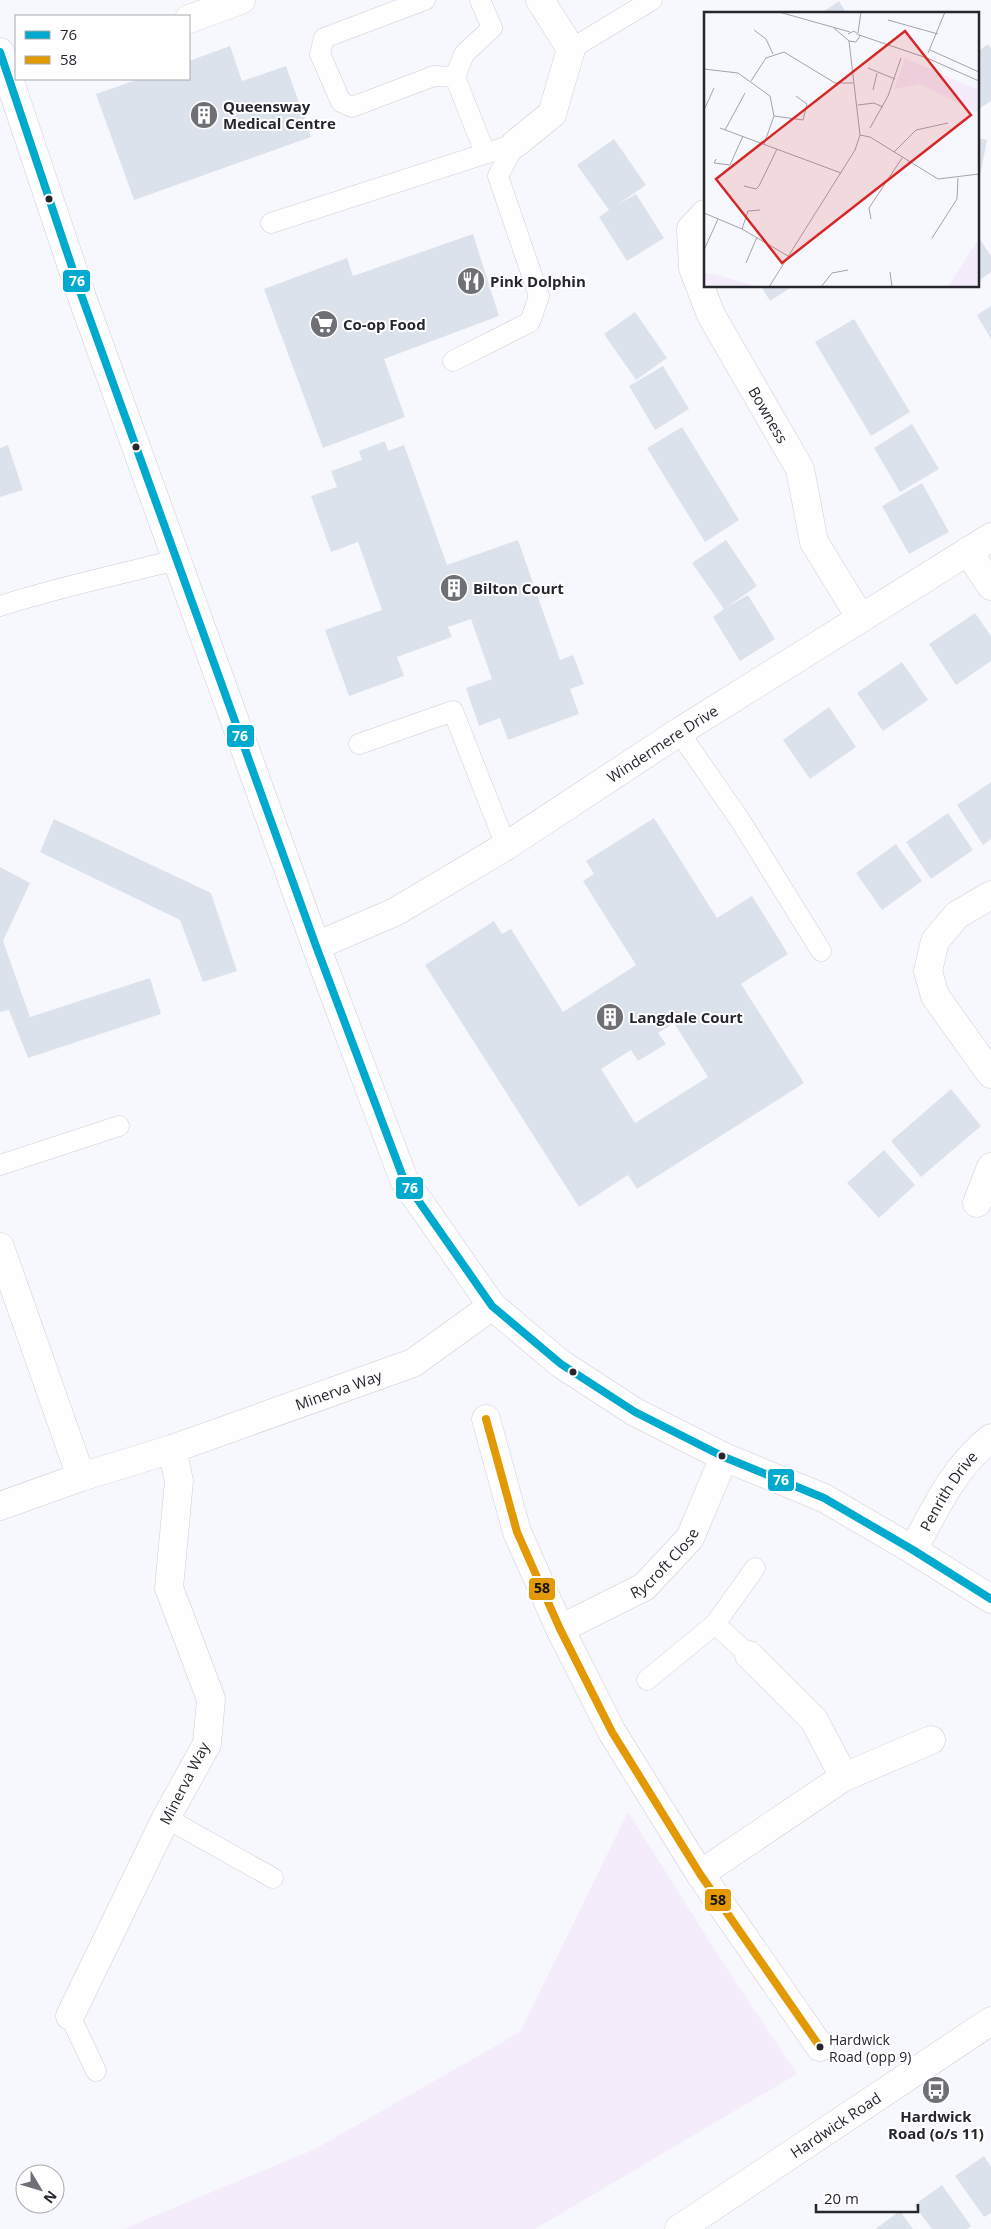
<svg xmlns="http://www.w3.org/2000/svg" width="991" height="2229" viewBox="0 0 991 2229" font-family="'Open Sans',sans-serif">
<rect width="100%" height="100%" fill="#f7f8fd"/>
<path fill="#f4ecfb" d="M 628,1812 L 725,1966 L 797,2074 L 535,2229 L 123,2229 L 315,2149 L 520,2032 Z"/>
<path fill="#dce2ec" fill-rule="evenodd" d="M 839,1 L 847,14 L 820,14 Z
M 988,44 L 991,48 L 991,101 L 977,110 L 977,52 Z
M 230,46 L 242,81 L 286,66 L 311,137 L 134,200 L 96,94 L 139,79 L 189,79 L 189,61 Z
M 977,138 L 987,140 L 978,187 L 977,187 Z
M 614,139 L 646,185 L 617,205 L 636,194 L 664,238 L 627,261 L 599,217 L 609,210 L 577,165 Z
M 473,234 L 499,316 L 384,359 L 405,417 L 323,448 L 264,289 L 347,258 L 353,276 Z
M 977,235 L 991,256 L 991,272 L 977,282 Z
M 761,286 L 793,286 L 770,301 Z
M 991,306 L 991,339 L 977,315 Z
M 635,312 L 667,358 L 636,380 L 604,334 Z
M 854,319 L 910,412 L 871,436 L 815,342 Z
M 663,366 L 689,409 L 655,430 L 629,386 Z
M 912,424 L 939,469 L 900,492 L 874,448 Z
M 682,427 L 739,520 L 705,542 L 647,448 Z
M 385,441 L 388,451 L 404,445 L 447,565 L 518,540 L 560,660 L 573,655 L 584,684 L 570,689 L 579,714 L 508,740 L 500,718 L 479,726 L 466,688 L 492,679 L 471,619 L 448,627 L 452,637 L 397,657 L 404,676 L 349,696 L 325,630 L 382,610 L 358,542 L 331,552 L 311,496 L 337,487 L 331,471 L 362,460 L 359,451 Z
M 8,445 L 23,490 L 0,497 L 0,448 Z
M 922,483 L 949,532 L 909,554 L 882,506 Z
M 726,540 L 757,586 L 727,607 L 748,595 L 775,639 L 740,661 L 713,617 L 724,609 L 692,563 Z
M 975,613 L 991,636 L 991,661 L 956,685 L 929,644 Z
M 902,662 L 928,700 L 883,731 L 857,693 Z
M 829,707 L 856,747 L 810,779 L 783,740 Z
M 991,782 L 991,839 L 983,845 L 957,805 Z
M 948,813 L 973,850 L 931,879 L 906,842 Z
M 654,818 L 717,918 L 752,896 L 788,954 L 741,984 L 804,1083 L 637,1189 L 628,1175 L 579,1207 L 425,965 L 494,921 L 502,934 L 511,929 L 563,1012 L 636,965 L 583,881 L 594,874 L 586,861 ZM 674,1023 L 708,1077 L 635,1123 L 601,1069 L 631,1050 L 638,1061 L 666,1044 L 658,1033 Z
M 54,819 L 211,893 L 237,971 L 203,982 L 180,920 L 40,852 Z
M 896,844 L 922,881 L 882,910 L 856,873 Z
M 0,867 L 30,883 L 3,941 L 30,1017 L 150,978 L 161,1014 L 28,1058 L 9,1010 L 0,1012 Z
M 951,1089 L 981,1126 L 921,1177 L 891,1141 Z
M 884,1150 L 915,1185 L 879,1218 L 847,1183 Z
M 984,2156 L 991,2167 L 991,2213 L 984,2217 L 955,2176 Z
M 942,2185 L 971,2226 L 967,2229 L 932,2229 L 914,2205 Z
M 900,2211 L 913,2229 L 875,2229 Z"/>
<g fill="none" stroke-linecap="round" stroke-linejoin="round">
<defs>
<path id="service" d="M 425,0 L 324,38 L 320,54 L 341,102 L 352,107 L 434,76 L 455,77
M 480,0 L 492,28 L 464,54 L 455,77 L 485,153
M 571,49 L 652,0
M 271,223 L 515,144
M 453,361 L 530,322 L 539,296 L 498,176 L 515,144
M 0,606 C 58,587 118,575 176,560
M 679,732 L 740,820 L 821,951
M 359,744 L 453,711 L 506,846
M 0,1165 L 119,1126
M 715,1624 L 749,1655
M 647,1680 L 715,1624 L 755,1568
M 166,1818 L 273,1878
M 70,2016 L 96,2071"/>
<g id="minor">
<path d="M 189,19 L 241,0"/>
<path d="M 515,144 L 552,114 L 571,49 L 540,0"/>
<path id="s1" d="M 705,214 L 691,229 L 693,268 L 711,315 L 800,469 L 814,542 L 860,617"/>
<path d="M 968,551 L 991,586"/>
<path d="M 991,895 L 957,915 L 935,941 L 928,971 L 935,996 L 991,1074"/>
<path id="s2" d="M 316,946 L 395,912 L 506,846 L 679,732 L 991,537"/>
<path d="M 977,1203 L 991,1167"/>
<path d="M 0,1247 L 81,1477"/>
<path d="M 486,1419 L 517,1532 L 560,1629 L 612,1732 L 700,1874 L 820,2047"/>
<path id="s3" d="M 0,1506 L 81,1477 L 172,1449 L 413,1363 L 492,1306"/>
<path id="s4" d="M 913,1550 C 935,1509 954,1467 991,1438"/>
<path id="s5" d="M 560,1629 L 644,1587 L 690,1538 L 724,1457"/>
<path d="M 749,1655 L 814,1720 L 844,1777"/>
<path d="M 700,1874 L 844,1777 L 931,1740"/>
<path d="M 70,2016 L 166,1818 L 207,1744 L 211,1699 L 169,1588 L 179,1481 L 172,1449"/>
</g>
<g id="tertiary">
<path d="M 0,52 L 82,297 L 316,946 L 404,1180 L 492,1306 L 561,1364 L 635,1412 L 724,1457 L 824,1498 L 913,1550 L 991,1599"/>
<path id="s6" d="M 679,2229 L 991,2021"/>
</g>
</defs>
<use href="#service" stroke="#cdced4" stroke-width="21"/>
<use href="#minor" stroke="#cdced4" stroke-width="29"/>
<use href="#tertiary" stroke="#cdced4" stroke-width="29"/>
<use href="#service" stroke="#fefeff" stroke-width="20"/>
<use href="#minor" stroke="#fefeff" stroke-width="28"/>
<use href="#tertiary" stroke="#fefeff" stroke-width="28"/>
<defs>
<path id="bus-1" d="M 0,52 L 82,297 L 316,946 L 404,1180 L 492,1306 L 561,1364 L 635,1412 L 724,1457 L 824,1498 L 913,1550 L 991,1599"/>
<path id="bus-2" d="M 486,1419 L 517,1532 L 560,1629 L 612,1732 L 700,1874 L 820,2047"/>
</defs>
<use href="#bus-1" stroke="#fff" stroke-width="11"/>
<use href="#bus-2" stroke="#fff" stroke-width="11"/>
<use href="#bus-1" stroke="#00a9ce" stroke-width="8"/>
<use href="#bus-2" stroke="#e29904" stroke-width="8"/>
</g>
<defs>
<symbol id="building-disc" viewBox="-11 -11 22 22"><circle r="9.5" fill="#6e7076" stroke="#fff"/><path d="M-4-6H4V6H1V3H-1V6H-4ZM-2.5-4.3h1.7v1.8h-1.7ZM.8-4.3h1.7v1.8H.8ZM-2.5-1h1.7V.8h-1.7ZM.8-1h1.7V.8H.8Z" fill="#fff"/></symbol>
<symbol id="restaurant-disc" viewBox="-11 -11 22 22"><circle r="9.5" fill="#6e7076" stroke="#fff"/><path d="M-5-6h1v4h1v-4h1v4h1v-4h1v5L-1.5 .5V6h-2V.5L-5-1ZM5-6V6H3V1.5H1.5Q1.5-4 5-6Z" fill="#fff"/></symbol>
<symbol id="supermarket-disc" viewBox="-11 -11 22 22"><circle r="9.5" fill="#6e7076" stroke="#fff"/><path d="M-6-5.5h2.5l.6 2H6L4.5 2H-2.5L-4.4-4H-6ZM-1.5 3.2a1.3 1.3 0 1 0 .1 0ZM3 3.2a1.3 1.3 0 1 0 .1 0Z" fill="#fff"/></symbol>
<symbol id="bus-disc" viewBox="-11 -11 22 22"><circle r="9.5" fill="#6e7076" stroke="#fff"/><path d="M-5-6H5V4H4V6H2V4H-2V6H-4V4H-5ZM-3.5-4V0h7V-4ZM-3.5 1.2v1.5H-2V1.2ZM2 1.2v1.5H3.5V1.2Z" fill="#fff"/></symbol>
</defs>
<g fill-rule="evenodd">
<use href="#building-disc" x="188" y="99" width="32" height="32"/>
<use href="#restaurant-disc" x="455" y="265" width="32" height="32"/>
<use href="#supermarket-disc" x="308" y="308" width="32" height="32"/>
<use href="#building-disc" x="438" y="572" width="32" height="32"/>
<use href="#building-disc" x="594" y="1001" width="32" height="32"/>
<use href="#bus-disc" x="920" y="2074" width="32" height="32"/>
</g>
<g fill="#25272d" stroke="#fff" stroke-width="2">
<circle cx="49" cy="199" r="4.5"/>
<circle cx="136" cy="447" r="4.5"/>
<circle cx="573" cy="1372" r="4.5"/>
<circle cx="722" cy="1456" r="4.5"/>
<circle cx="820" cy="2047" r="4.5"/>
</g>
<g text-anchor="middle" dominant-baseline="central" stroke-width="4" stroke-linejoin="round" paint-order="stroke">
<g font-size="14" fill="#25272d" stroke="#fff" text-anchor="start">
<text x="829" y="2039">Hardwick<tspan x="829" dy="17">Road (opp 9)</tspan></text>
</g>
<g font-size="15" font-weight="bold" fill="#25272d" stroke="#fff" text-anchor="start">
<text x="223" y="106">Queensway<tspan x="223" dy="17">Medical Centre</tspan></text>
<text x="490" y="281">Pink Dolphin</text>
<text x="343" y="324">Co-op Food</text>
<text x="473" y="588">Bilton Court</text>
<text x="629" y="1017">Langdale Court</text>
<text x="936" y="2116" text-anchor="middle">Hardwick<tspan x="936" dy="17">Road (o/s 11)</tspan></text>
</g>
<g font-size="15" fill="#25272d" stroke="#fff">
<text stroke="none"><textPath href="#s1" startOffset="225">Bowness</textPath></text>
<text stroke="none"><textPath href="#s2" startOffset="402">Windermere Drive</textPath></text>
<text stroke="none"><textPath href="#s3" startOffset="358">Minerva Way</textPath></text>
<text stroke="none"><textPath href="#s4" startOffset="69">Penrith Drive</textPath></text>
<text stroke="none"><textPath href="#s5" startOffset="125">Rycroft Close</textPath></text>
<text transform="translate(184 1783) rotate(-63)">Minerva Way</text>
<text stroke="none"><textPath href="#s6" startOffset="188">Hardwick Road</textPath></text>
</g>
</g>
<g transform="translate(704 12)">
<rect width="275" height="275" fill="#f7f8fd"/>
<path d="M 201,46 L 275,78 L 275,102 L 216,72 L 190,77 ZM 275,228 L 275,275 L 244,275 L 267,238 ZM 0,261 L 10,262 L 54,275 L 0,275 Z" fill="#f4ecfb"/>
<path fill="none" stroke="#a3a4aa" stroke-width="1" d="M 75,0 L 146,20M 184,8 L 234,22M 50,18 L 62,27 L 69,42M 154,21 L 157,0M 144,22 L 150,19 L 156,24 L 152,30 L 145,29M 155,23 L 223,46 L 275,69M 226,38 L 275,60M 224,41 L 241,0M 164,56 L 191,67M 0,57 L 34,61 L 66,84 L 70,104 L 60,132M 47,69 L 62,46 L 80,40 L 131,71 L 149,71M 169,78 L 173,61M 154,93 L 170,91 L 179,95M 0,98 L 10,76M 70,104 L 99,108 L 103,92 L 92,84M 16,116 L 137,161M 166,116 L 184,84 L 197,46M 21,118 L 41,81M 156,123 L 166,125 L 234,167 L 275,162M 190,140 L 212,118 L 244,111M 12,147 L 10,151 L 26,153 L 39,124M 40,174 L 52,177 L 55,174 L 73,137M 0,201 L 38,217 L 84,244M 167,207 L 165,196 L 198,146M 38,217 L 44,199 L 56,198M 228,226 L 253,187 L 254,166M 0,238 L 14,207M 42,251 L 53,225M 186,260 L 188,275M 65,275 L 151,138 L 156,123 L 145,29 L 130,16M 117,275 L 128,261 L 144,258"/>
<path fill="#d62828" fill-opacity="0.15" stroke="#d62828" stroke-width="2.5" d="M 201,19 L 267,103 L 78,251 L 12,167 Z"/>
<rect width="275" height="275" fill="none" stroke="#25272d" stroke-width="2.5"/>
</g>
<g stroke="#fff" stroke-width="2">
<rect x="62" y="269" width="29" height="24" rx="5" fill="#00a9ce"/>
<rect x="226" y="724" width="29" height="24" rx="5" fill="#00a9ce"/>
<rect x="395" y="1176" width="29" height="24" rx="5" fill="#00a9ce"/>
<rect x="767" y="1468" width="28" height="24" rx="5" fill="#00a9ce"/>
<rect x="528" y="1577" width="28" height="24" rx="5" fill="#e29904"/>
<rect x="704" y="1888" width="28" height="24" rx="5" fill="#e29904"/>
</g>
<g font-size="14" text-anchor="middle" font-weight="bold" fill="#fff">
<text x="77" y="286">76</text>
<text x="240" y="741">76</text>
<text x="410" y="1193">76</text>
<text x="781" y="1485">76</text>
</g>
<g font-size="14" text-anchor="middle" font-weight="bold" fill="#111">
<text x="542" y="1593">58</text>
<text x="718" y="1905">58</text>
</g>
<rect x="15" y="15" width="175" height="65" fill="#ffffff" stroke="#a8a9ab"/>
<rect x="25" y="31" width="25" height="8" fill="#00a9ce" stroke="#a8a9ab"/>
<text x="60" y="40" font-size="15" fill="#25272d">76</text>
<rect x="25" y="56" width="25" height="8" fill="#e29904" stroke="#a8a9ab"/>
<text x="60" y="65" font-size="15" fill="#25272d">58</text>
<g transform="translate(40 2189) rotate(128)"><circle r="24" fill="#ffffff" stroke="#a8a9ab"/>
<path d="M0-4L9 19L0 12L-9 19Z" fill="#6e7076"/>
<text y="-8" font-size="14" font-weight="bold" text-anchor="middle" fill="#25272d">N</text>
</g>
<path d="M816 2204v8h102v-8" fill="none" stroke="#25272d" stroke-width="2.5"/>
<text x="824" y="2204" font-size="15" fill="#25272d" stroke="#ffffff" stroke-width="4" paint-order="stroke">20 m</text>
</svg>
